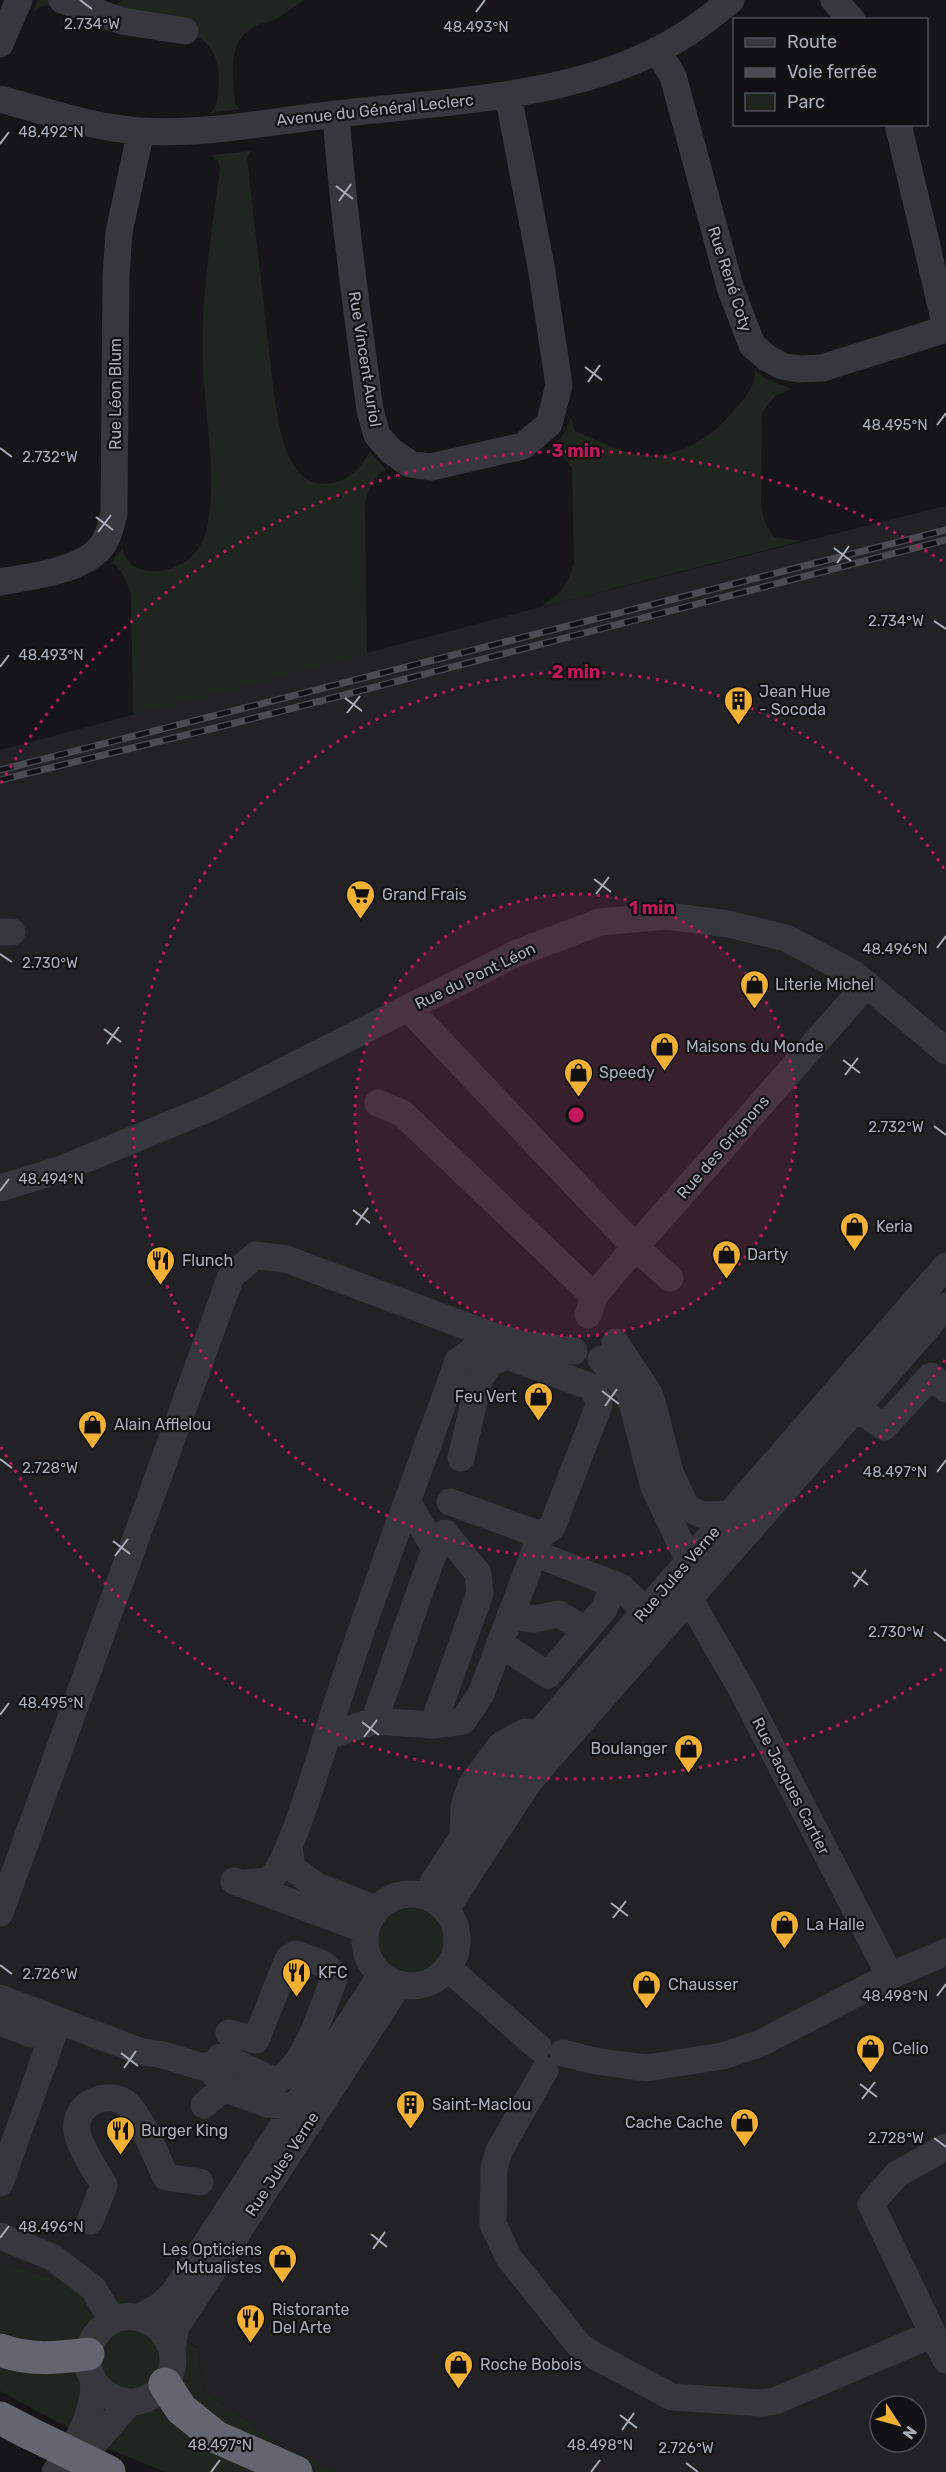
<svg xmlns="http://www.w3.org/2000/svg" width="946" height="2472" viewBox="0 0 946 2472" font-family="Rubik,sans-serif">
<rect width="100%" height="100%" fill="#161618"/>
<path fill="#222225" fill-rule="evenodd" d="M 946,506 L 946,2472 L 339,2472 L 290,2452 L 203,2390 L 198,2348 L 134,2303 L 0,2262 L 0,750 L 541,607 ZM 880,2406 L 916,2406 L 916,2442 L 880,2442 Z"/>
<path fill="#1e261f" d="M 38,0 L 93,0 L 111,6 L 125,0 L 303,0 C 293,8 283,16 271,21 C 267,23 262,23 258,25 C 225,39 233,77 235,104 L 240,109 L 210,113 C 217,107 218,100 218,91 C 220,68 218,48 196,36 L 52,5 L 42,6 L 33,12 Z
M 251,151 L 247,158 L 274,394 C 279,426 286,491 332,483 C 350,480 361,467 370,452 L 386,470 C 373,475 367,492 365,505 L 367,654 L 133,715 L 131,593 L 122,573 L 114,564 L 109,565 L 123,547 C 125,585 198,578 207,528 C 217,475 206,422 203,369 C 200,303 211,235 220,170 L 218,161 L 211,155 Z
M 754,370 L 766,379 L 792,389 L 775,396 L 762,413 L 761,503 C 763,517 765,526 774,537 L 802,541 L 541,607 L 559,593 L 568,580 L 574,564 L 572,468 L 558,450 L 548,452 L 565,432 L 571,417 L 575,431 C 597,440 620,453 645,455 C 680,458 714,436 735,409 C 745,397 757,386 754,370 Z
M378 1942a34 34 0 1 1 68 0a34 34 0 1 1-68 0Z
M 0,2262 L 134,2303 L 198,2349 L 203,2390 L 290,2452 L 339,2472 L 166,2472 L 106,2448 L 0,2391 Z"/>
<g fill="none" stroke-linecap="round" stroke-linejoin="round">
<path stroke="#37383d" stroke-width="27" d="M 62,0 L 122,21 L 185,31
M 834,0 L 852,20
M 0,44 L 19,0
M 657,50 L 673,76 L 730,287 L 752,345 L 767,358 L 782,366 L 799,369 L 822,368 L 946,329
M 0,99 C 45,111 96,129 142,131 C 207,135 272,121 337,114 C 446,101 580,98 676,40 C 696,29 714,14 731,0
M 336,114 C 343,213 357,311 370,410 L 377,435 L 391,451 L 410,464 L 431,467 L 523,446 L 549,424 L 559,385 L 541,266 L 508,95
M 898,124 L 946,327
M 0,582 C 28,577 82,571 101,547 C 109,537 111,525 114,513 L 116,277 L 119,232 L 141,131
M 0,932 L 12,932
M 408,1008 L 635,1247 L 670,1278
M 378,1103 L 402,1113 L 594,1296
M 0,1188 L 59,1170 L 210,1108 L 515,954 L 600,922 L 667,916 L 728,924 L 786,938 L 854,974 L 946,1051
M 588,1315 L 594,1296 L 635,1247 L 867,984
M 615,1342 L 650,1395 L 670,1472 L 686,1507 L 702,1515 L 729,1514
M 601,1359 L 629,1392 L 654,1487 L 689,1561
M 852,1411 L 867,1415 L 884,1427 L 931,1376 L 946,1389
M 461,1458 L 479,1380 L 490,1363 L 507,1356 L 594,1388 L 599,1405 L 552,1527 L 541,1535
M 534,1553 L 621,1587 L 645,1611
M 689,1598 L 742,1690 L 890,1976
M 510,1616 L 535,1619 L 559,1614 L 586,1630
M 500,1644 L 548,1675 L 604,1609 L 614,1584
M 374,1721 L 435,1549 L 408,1503
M 433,1725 L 480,1593 L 478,1573 L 445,1533
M 328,1736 L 374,1721 L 433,1725 L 463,1721 L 481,1694 L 541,1535 L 450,1502
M 463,1837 L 464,1806 L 471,1785 L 501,1745 L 525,1732 L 540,1732
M 289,1846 L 292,1868 L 317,1886 L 376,1909
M 234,1881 L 241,1884 C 251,1880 263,1885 271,1878 C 282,1868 288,1848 294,1834 C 312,1787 325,1739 341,1691 C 377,1580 419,1471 458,1361 L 493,1336 L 520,1344 L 574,1351
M 242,1884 L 366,1930
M365 1940a46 46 0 1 1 92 0a46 46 0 1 1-92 0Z
M 428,1896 L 434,1881 L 463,1837 L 540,1732 L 946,1266
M 446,1909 L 526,1786 L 543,1765 L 946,1306
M 0,1913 L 231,1276 L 256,1255 L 286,1259 L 493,1336
M 448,1968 L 538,2047
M 0,1998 L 139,2051 L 163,2055 L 203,2067 L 216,2063 L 220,2057 C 240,2063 256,2074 276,2081 C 305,2069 322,2008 334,1979 C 331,1962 311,1960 296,1954 L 288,1959 L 256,2040 L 229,2033
M 0,2022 L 32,2034 L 49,2017
M 563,2053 L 595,2061 L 646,2068 L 723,2056 L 761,2043 L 890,1976 L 946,1952
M 210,2067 L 224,2088 L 267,2104 L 295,2107
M 545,2070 L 499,2151 L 494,2169 L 493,2224 L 509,2258 L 579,2345 L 595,2356 L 672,2397 L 762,2403 L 775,2401 L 933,2334 L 946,2360
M 204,2105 L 224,2088
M 0,2183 L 58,2021
M 90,2221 L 104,2185 C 95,2169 80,2149 77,2131 C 73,2103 111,2087 129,2106 C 143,2120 157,2159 166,2177 L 200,2182
M 0,2236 L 52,2257 L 93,2288 L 112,2320
M 140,2317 L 160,2306 L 174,2293 L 381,1975
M 933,2334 L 871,2204 L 897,2174 L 946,2147
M 172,2348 L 176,2327 L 399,1984
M 78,2466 L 94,2443 L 130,2402
M 55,2472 C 68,2453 83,2435 89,2413 C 92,2404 95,2389 93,2381 C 93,2376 89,2372 88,2368 C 86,2354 90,2340 100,2330 C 129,2298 180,2328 172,2368 C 167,2393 138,2409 115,2399 C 106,2395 100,2389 94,2382"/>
<path stroke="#63666e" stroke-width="33" d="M 0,2350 C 29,2361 58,2358 88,2354
M 165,2384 L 181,2409 L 216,2437 L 296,2472
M 0,2418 L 27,2432"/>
<defs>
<path id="rail" d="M 0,770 L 946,530
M 0,780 L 231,724 L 946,540"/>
</defs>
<use href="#rail" stroke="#4a4c52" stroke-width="7"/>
<use href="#rail" stroke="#111113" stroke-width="4.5" stroke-dasharray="14" stroke-linecap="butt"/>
<path stroke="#63666e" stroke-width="33" d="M 27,2432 L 109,2472"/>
</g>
<path fill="none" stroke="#a8adb8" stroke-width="2" d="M 80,0 L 92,9M 476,12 L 485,0M 0,144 L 9,132M 336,186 L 353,199M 339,201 L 351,184M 585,367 L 602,380M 588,382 L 600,365M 937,425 L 946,413M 0,448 L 12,457M 96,517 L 113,530M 98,532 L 111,515M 834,548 L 851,561M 837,563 L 849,546M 934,621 L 946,629M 0,667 L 9,655M 345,698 L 362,711M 347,713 L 360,696M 594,879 L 611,892M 596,894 L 609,877M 937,948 L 946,936M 0,954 L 12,962M 104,1029 L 121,1042M 107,1044 L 119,1027M 843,1060 L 860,1073M 845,1075 L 858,1058M 934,1126 L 946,1135M 0,1191 L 9,1179M 353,1210 L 370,1223M 356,1225 L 368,1208M 602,1391 L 619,1404M 605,1406 L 617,1389M 0,1459 L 12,1468M 937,1472 L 946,1460M 113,1541 L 130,1554M 115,1556 L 128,1539M 852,1572 L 868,1585M 854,1587 L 866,1570M 934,1632 L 946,1641M 0,1715 L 9,1703M 362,1722 L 379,1735M 364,1737 L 377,1720M 611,1903 L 628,1916M 613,1918 L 626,1901M 0,1965 L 12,1974M 937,1996 L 946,1984M 121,2053 L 138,2066M 124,2068 L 136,2051M 860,2084 L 877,2097M 862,2099 L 875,2082M 934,2138 L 946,2147M 371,2234 L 387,2247M 0,2238 L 9,2226M 373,2249 L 385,2232M 620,2415 L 637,2428M 622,2430 L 634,2413M 686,2463 L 698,2472M 211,2472 L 220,2460M 591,2472 L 600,2460"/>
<circle cx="576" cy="1115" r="221" fill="#c2185b" fill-opacity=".12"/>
<g fill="none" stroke="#c2185b" stroke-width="3" stroke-dasharray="3 6">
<circle cx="576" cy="1115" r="221"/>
<path d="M945 1360A443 443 0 1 1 945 870"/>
<path d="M942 1669A664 664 0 0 1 1 1447M1 783A664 664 0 0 1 942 561"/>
</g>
<defs>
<symbol id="building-pin" viewBox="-11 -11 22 30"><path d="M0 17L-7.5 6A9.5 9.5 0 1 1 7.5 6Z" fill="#f2b134" stroke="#111113"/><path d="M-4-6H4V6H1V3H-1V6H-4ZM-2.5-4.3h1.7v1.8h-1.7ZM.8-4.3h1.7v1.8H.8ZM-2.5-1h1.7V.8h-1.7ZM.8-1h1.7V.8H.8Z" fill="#111"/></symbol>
<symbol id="supermarket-pin" viewBox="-11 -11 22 30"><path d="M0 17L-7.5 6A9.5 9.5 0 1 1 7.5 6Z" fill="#f2b134" stroke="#111113"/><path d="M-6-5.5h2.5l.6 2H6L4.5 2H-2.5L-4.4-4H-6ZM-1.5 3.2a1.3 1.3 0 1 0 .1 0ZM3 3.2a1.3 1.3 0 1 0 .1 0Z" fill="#111"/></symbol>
<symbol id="shop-pin" viewBox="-11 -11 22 30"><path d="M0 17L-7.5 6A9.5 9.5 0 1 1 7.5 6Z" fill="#f2b134" stroke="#111113"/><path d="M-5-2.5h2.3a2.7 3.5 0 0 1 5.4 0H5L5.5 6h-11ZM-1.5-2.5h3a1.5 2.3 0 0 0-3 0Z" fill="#111"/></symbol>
<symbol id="restaurant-pin" viewBox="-11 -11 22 30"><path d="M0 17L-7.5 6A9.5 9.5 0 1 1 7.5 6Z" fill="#f2b134" stroke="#111113"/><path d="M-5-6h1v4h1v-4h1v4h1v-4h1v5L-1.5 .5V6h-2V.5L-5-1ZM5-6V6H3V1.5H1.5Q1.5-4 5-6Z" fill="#111"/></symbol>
</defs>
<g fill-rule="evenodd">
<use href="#building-pin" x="722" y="684" width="33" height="45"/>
<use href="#supermarket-pin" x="344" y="878" width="33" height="45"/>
<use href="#shop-pin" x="738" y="968" width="33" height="45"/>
<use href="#shop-pin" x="648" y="1030" width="33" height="45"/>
<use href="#shop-pin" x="562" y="1056" width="33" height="45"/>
<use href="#shop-pin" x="838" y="1210" width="33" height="45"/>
<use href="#shop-pin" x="710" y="1238" width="33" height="45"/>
<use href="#restaurant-pin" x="144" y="1244" width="33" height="45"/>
<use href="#shop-pin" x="522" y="1380" width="33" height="45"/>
<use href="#shop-pin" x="76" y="1408" width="33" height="45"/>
<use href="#shop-pin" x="672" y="1732" width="33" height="45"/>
<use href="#shop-pin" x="768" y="1908" width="33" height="45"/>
<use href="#restaurant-pin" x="280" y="1956" width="33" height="45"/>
<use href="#shop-pin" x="630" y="1968" width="33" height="45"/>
<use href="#shop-pin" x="854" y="2032" width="33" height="45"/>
<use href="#building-pin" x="394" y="2088" width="33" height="45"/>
<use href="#shop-pin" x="728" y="2106" width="33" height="45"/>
<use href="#restaurant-pin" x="104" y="2114" width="33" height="45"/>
<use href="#shop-pin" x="266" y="2242" width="33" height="45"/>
<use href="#restaurant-pin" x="234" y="2302" width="33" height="45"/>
<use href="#shop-pin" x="442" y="2348" width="33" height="45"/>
</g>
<g text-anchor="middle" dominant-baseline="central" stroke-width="4.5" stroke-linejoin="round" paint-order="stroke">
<g font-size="16" fill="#a8adb8" stroke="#111113">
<text transform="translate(375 110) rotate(-6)">Avenue du Général Leclerc</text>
<text transform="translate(730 279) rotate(72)">Rue René Coty</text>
<text transform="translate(365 359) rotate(81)">Rue Vincent Auriol</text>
<text transform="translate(115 394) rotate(-90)">Rue Léon Blum</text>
<text transform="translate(475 976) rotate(-26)">Rue du Pont Léon</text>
<text transform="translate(723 1147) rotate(-49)">Rue des Grignons</text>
<text transform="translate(677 1574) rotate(-49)">Rue Jules Verne</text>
<text transform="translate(791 1786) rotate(63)">Rue Jacques Cartier</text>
<text transform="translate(282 2164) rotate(-57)">Rue Jules Verne</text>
</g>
<g font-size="16" fill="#a8adb8" stroke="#111113" text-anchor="start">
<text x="759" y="691">Jean Hue<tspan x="759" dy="18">- Socoda</tspan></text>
<text x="382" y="894">Grand Frais</text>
<text x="775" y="984">Literie Michel</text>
<text x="686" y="1046">Maisons du Monde</text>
<text x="599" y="1072">Speedy</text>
<text x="876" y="1226">Keria</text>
<text x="747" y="1254">Darty</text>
<text x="182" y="1260">Flunch</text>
<text x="517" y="1396" text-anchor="end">Feu Vert</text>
<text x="114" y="1424">Alain Afflelou</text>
<text x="667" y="1748" text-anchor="end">Boulanger</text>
<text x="806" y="1924">La Halle</text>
<text x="318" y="1972">KFC</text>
<text x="668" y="1984">Chausser</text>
<text x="892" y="2048">Celio</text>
<text x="432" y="2104">Saint-Maclou</text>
<text x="723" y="2122" text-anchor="end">Cache Cache</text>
<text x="141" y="2130">Burger King</text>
<text x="262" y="2249" text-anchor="end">Les Opticiens<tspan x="262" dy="18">Mutualistes</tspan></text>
<text x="272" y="2309">Ristorante<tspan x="272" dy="18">Del Arte</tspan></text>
<text x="480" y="2364">Roche Bobois</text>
</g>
</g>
<g font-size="15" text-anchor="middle" fill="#a8adb8" stroke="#111113" stroke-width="4.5" stroke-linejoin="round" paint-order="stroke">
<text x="92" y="29">2.734°W</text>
<text x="476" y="32">48.493°N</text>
<text x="51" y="137">48.492°N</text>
<text x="895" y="430">48.495°N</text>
<text x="50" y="462">2.732°W</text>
<text x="896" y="626">2.734°W</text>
<text x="51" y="660">48.493°N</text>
<text x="895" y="954">48.496°N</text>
<text x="50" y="968">2.730°W</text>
<text x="896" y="1132">2.732°W</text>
<text x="51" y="1184">48.494°N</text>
<text x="50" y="1473">2.728°W</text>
<text x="895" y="1477">48.497°N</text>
<text x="896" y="1637">2.730°W</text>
<text x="51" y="1708">48.495°N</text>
<text x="50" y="1979">2.726°W</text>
<text x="895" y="2001">48.498°N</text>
<text x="896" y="2143">2.728°W</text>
<text x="51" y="2232">48.496°N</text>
<text x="220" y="2450">48.497°N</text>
<text x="600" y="2450">48.498°N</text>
<text x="686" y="2453">2.726°W</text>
</g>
<circle cx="576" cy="1115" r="9" fill="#c2185b" stroke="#111113" stroke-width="3"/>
<g font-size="18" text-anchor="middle" font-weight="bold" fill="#c2185b" stroke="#111113" stroke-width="4.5" stroke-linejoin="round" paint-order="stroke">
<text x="576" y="457">3 min</text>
<text x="576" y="678">2 min</text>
<text x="652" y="914">1 min</text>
</g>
<rect x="733" y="18" width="195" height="108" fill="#111113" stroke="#4d4f55" stroke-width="1.5"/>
<rect x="745" y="38" width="30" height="9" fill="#37383d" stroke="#4d4f55" stroke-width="1.5"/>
<text x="787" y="48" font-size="18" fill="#a8adb8">Route</text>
<rect x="745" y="68" width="30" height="9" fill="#4a4c52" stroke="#4d4f55" stroke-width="1.5"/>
<text x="787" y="78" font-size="18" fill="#a8adb8">Voie ferrée</text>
<rect x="745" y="93" width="30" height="18" fill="#1e261f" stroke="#4d4f55" stroke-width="1.5"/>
<text x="787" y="108" font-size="18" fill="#a8adb8">Parc</text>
<g transform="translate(898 2424) rotate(126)"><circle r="28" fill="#111113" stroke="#4d4f55" stroke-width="1.5"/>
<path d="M0-4.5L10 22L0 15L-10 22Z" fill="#f2b134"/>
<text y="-9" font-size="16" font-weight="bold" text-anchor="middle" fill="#a8adb8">N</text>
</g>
</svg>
